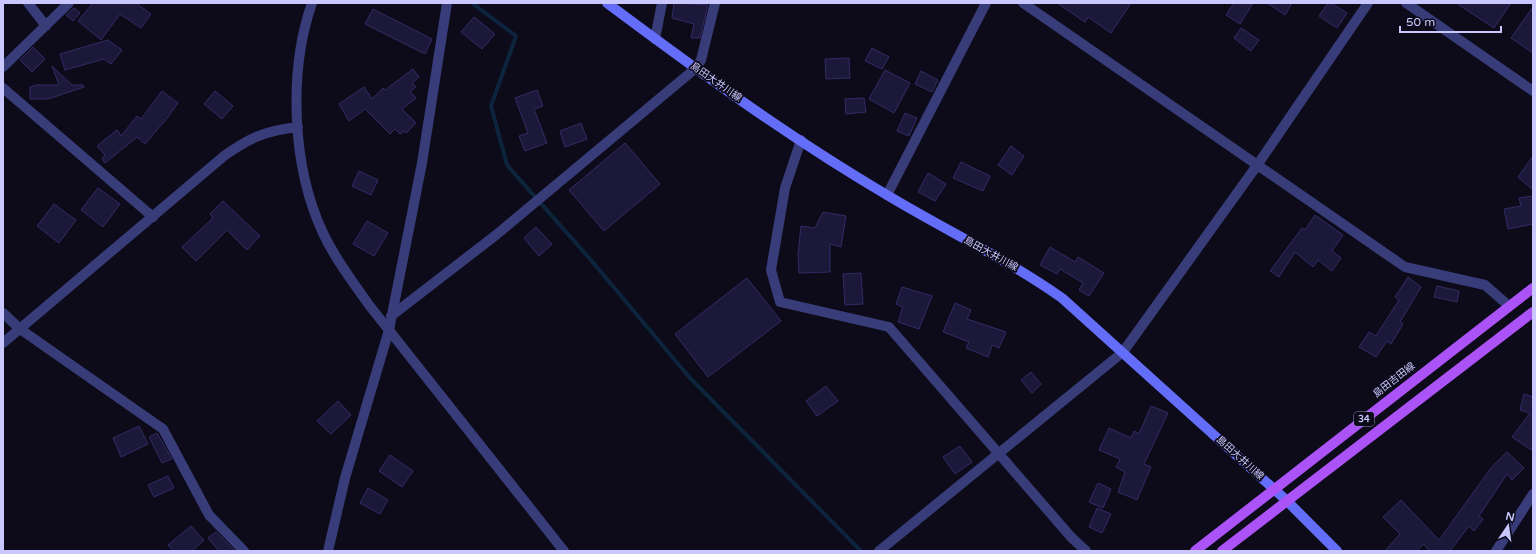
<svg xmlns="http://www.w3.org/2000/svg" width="1536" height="554" viewBox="0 0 1536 554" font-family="'Varela Round','Noto Sans JP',sans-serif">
<rect width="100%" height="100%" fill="#0d0b1a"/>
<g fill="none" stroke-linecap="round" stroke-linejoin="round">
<path stroke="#0d243d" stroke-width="4" d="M 472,3 L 516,36 L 491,106 L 507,165 L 590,259 L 690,378 L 861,551"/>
</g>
<path fill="#1c183a" stroke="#322b65" d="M 93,3 L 136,3 L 151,14 L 141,28 L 120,14 L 101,40 L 78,21 Z
M 674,3 L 708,5 L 700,38 L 691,38 L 694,24 L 672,18 Z
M 1057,3 L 1131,3 L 1111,33 L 1088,17 L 1085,22 Z
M 1234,3 L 1253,3 L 1240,24 L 1226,15 Z
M 1267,3 L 1292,3 L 1285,15 Z
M 1328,3 L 1331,3 L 1347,13 L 1337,28 L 1319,16 Z
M 1456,3 L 1511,3 L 1494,28 Z
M 1533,7 L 1533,53 L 1511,38 Z
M 74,8 L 80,13 L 73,21 L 66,15 Z
M 373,9 L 432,39 L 425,54 L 365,24 Z
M 474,17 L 495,34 L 482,49 L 461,32 Z
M 1241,28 L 1259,40 L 1251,51 L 1234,38 Z
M 108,40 L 122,50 L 111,64 L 104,59 L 65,70 L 60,54 Z
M 33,47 L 45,59 L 32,72 L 20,60 Z
M 872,48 L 889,57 L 882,69 L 865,61 Z
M 849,58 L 850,78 L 826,79 L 825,59 Z
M 52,66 L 72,85 L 83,85 L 84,87 L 48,99 L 30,99 L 30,87 L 36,85 L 59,85 Z
M 413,69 L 419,77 L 412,83 L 416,87 L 410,91 L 416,98 L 402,109 L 416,123 L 406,133 L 404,131 L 400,134 L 395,129 L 390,134 L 365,109 L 349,121 L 339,104 L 364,87 L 372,99 L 383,88 L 385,90 Z
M 885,70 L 910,83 L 894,113 L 869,99 Z
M 921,71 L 938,80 L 932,92 L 915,84 Z
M 537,90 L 543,106 L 534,109 L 547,143 L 525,151 L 519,136 L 528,133 L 515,98 Z
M 162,91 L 178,103 L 168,117 L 145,144 L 137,137 L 105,163 L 102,159 L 105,155 L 97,146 L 117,130 L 121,136 L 137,116 L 141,119 Z
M 215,91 L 233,106 L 222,119 L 204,104 Z
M 864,98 L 866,112 L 846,114 L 845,99 Z
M 905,113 L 917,118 L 909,136 L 897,131 Z
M 581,123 L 587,139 L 565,147 L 560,131 Z
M 625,143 L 660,184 L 604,231 L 569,190 Z
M 1011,146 L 1024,156 L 1012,175 L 998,165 Z
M 1533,156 L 1533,190 L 1518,177 Z
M 961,162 L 990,176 L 983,191 L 953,178 Z
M 359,171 L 378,180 L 371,195 L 352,186 Z
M 928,173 L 946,184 L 935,201 L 918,192 Z
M 98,188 L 120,204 L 103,227 L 81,210 Z
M 1533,196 L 1533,224 L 1508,229 L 1504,209 L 1521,206 L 1519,198 Z
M 223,201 L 260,236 L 247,250 L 227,230 L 196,261 L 182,247 L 213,218 L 210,214 Z
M 54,204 L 76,220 L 59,243 L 37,226 Z
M 823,212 L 846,216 L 841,247 L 830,244 L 830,272 L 799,273 L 798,254 L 801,226 L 815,228 Z
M 1315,215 L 1343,235 L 1332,251 L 1341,258 L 1332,271 L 1318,260 L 1313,267 L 1295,252 L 1279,277 L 1270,271 L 1302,228 L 1305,230 Z
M 367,221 L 388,233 L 374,256 L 353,244 Z
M 536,227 L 552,244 L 539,256 L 524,238 Z
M 1050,247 L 1075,262 L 1078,257 L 1104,273 L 1089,296 L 1079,290 L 1083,283 L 1060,269 L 1057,274 L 1040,265 Z
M 861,273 L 863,304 L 845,305 L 843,274 Z
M 1408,277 L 1421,287 L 1400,322 L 1403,324 L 1391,344 L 1387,341 L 1376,357 L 1359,347 L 1369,332 L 1376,336 L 1399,300 L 1395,297 Z
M 747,278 L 781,321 L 708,377 L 675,334 Z
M 1437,286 L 1459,291 L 1457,302 L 1434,297 Z
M 902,287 L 932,296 L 919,329 L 898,322 L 903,307 L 896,304 Z
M 955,303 L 971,310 L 967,319 L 1006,332 L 999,348 L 992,345 L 988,357 L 966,348 L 969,342 L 943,332 Z
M 1031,372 L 1041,384 L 1032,393 L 1021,380 Z
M 826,386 L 838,401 L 817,416 L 806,401 Z
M 1524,394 L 1533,397 L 1533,451 L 1512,437 L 1530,413 L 1520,410 Z
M 338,401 L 351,415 L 331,434 L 317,421 Z
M 1151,406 L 1168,413 L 1144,464 L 1151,467 L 1137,500 L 1118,492 L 1125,472 L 1116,467 L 1120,459 L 1099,450 L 1109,428 L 1131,438 L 1134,431 L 1139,434 Z
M 139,426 L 148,444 L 121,457 L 113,438 Z
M 157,433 L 172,459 L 162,463 L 149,437 Z
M 960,446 L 972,462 L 955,474 L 943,457 Z
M 1507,452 L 1524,468 L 1512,480 L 1507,474 L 1479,516 L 1483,519 L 1474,531 L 1469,526 L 1450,551 L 1430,551 L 1423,544 L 1417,551 L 1385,551 L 1400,534 L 1383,517 L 1401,500 L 1439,540 L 1491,468 Z
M 390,455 L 413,471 L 402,487 L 379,471 Z
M 168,476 L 174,488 L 154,497 L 148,485 Z
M 1098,483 L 1111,489 L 1103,508 L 1089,502 Z
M 368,488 L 388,500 L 380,514 L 360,503 Z
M 1097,508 L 1111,514 L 1102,533 L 1089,527 Z
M 191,526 L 204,540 L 192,551 L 173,551 L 168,545 Z
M 216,532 L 235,551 L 219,551 L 208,538 Z"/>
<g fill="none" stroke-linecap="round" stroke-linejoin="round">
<path stroke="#383c78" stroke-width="10" d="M 28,3 L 46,26
M 1023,3 L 1405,267 L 1485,285 L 1509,306
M 1406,3 L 1533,91
M 655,39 L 662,3
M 3,67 L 69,3
M 3,88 L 153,217
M 801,140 L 785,188 L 771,270 L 780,302 L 889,327 L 1071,537 L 1086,551
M 887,195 L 986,3
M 3,313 L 20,329 L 163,429 L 209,515 L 244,551
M 391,316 L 496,235 L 696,68 L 701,60 L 715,3
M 328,551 L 345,478 L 389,330 L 422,163 L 447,3
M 879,551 L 1123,352 L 1258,164 L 1368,3
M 1496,551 L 1533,494"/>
<path stroke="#383c78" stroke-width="10" d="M 312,3 C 288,72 292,167 323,233 C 335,259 353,282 369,305 L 564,551
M 3,343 L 224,156 C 251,137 265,131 298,127"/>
<path stroke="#636df8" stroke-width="10" d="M 607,3 C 698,71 790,138 887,195 C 945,230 1007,259 1062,298 L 1286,500 L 1337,551"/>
<path stroke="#ab53f7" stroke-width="10" d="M 1195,551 L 1533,288
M 1222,551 L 1533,312"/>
</g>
<g text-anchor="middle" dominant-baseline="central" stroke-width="3.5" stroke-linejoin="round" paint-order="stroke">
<rect fill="#0d0b1a" stroke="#918fb9" stroke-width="1" x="1354" y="412" width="20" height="14" rx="3"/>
<g font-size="9" font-weight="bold" fill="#c9c7fd">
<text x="1364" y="419">34</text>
</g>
<g font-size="10" fill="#c9c7fd" stroke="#0d0b1a">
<text transform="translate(716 82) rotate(35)">島田大井川線</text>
<text transform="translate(991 254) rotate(29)">島田大井川線</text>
<text transform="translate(1394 380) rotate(-38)">島田吉田線</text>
<text transform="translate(1240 458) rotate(42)">島田大井川線</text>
</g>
</g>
<rect width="1536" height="554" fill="none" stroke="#c9c7fd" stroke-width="8"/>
<g transform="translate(1508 526) rotate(13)" stroke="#0d0b1a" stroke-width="3" paint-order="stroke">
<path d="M0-3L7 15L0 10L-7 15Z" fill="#c9c7fd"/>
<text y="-6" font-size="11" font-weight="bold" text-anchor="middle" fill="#c9c7fd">N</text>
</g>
<path d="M1400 26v6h101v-6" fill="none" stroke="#c9c7fd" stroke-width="2"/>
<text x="1406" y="26" font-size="12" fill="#c9c7fd" stroke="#0d0b1a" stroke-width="3" paint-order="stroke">50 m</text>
</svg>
